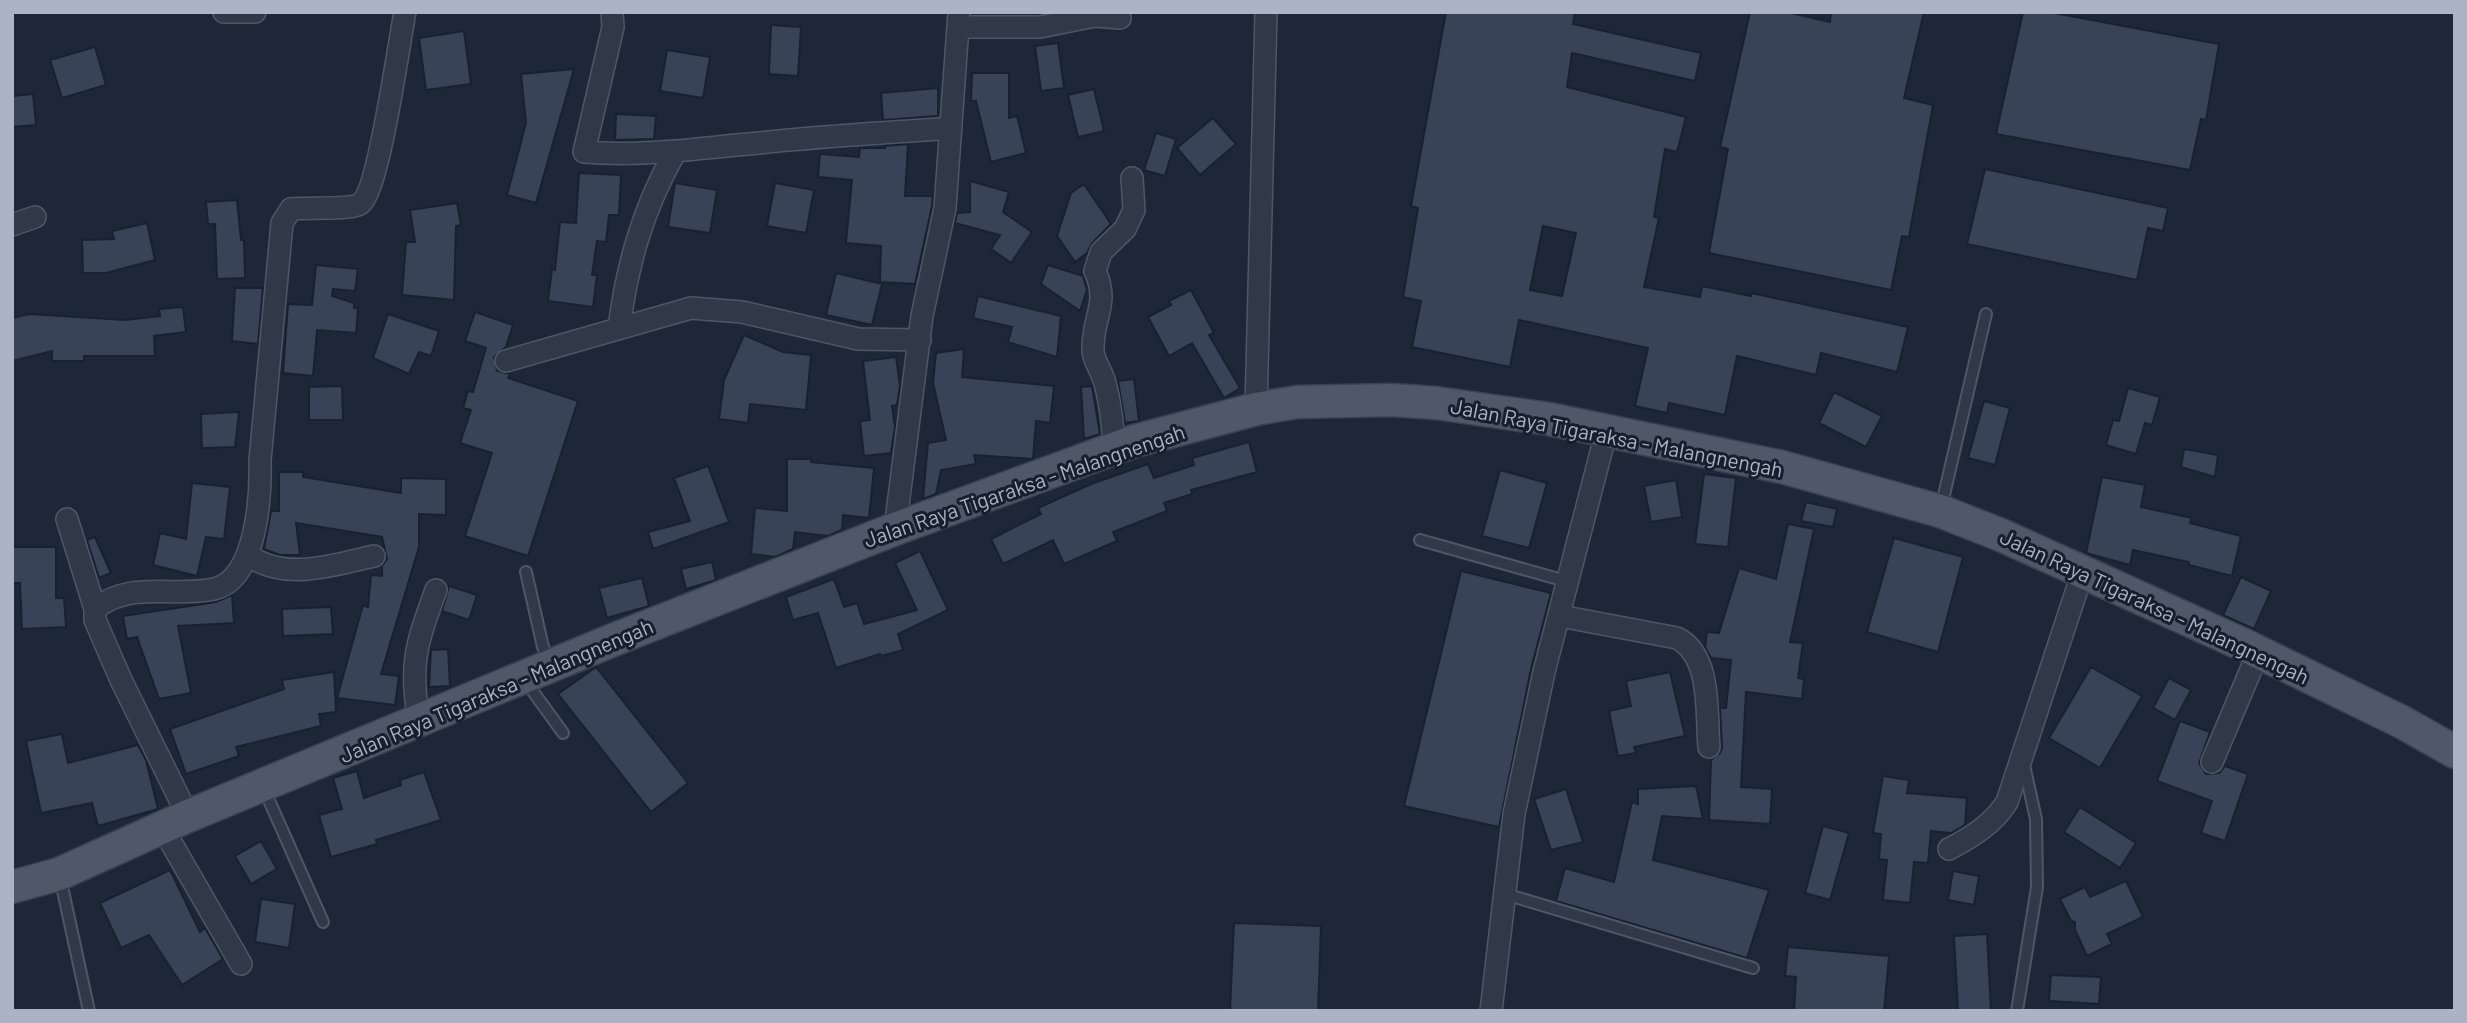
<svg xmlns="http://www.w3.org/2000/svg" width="2467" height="1023" viewBox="0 0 2467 1023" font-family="Barlow,sans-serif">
<rect width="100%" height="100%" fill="#1e2738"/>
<path fill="#394358" stroke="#19202f" stroke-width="2" fill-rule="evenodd" d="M 1446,12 L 1575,12 L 1573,24 L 1701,53 L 1695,81 L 1572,53 L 1567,87 L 1686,117 L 1677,152 L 1665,149 L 1654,217 L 1659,218 L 1644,287 L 1700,297 L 1702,286 L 1751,296 L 1752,293 L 1908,327 L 1897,372 L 1821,353 L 1816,375 L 1737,356 L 1725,415 L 1669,403 L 1667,413 L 1635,406 L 1648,348 L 1519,320 L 1510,367 L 1412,347 L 1421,301 L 1403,297 L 1418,208 L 1411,206 ZM 1543,226 L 1576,233 L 1562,296 L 1530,290 Z
M 1750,12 L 1787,12 L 1830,22 L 1831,12 L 1924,12 L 1904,98 L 1933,105 L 1909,237 L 1902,236 L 1891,290 L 1709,253 L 1728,149 L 1720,147 Z
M 2023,12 L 2049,12 L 2219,44 L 2206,120 L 2201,119 L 2190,170 L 1996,134 Z
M 771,25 L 801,27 L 798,76 L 769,74 Z
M 464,31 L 471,84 L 426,90 L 419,38 Z
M 1058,43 L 1064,88 L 1041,91 L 1035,46 Z
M 95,47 L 106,85 L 62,98 L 50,60 Z
M 667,50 L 710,57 L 703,98 L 660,91 Z
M 574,69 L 536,203 L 507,195 L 526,123 L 521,74 Z
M 972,73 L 1009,73 L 1009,118 L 1017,116 L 1026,153 L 991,162 L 976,101 L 971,101 Z
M 938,88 L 938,116 L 883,120 L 881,93 Z
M 1094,89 L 1104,131 L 1078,137 L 1068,95 Z
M 33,94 L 36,125 L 12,127 L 12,96 Z
M 616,114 L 656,116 L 654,139 L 615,140 Z
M 1213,118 L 1236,144 L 1200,175 L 1177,148 Z
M 1156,133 L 1176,139 L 1165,176 L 1144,170 Z
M 908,144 L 905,196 L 933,196 L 932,206 L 915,284 L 880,282 L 881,246 L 846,243 L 852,180 L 818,177 L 820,154 L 859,157 L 860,148 L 885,148 L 885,146 Z
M 1985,169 L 2168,208 L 2163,231 L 2148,228 L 2137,280 L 1967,244 Z
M 579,173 L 621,175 L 619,215 L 609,215 L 606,242 L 597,241 L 592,275 L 597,275 L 593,307 L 548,301 L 552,269 L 555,270 L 560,222 L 576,223 Z
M 970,181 L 1009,192 L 1003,212 L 1032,232 L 1011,263 L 991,249 L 1000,235 L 955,223 L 957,213 L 970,212 Z
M 675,183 L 717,190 L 710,233 L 668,227 Z
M 775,183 L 814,190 L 806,233 L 767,226 Z
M 1084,184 L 1111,224 L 1092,243 L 1087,253 L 1075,262 L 1057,236 L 1071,193 Z
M 237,200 L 241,240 L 244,240 L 245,278 L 217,279 L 215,224 L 208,224 L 206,202 Z
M 457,203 L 461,225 L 456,226 L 454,300 L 402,295 L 406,242 L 415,242 L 410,210 Z
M 147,223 L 155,260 L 106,273 L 83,273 L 82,240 L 114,239 L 112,231 Z
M 316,265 L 358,269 L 355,291 L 333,289 L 332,296 L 354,303 L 354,308 L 358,308 L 356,333 L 317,330 L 313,376 L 283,373 L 288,304 L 312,305 Z
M 1048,265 L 1083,276 L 1087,290 L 1080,311 L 1041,284 Z
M 836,273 L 882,284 L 872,325 L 826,315 Z
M 235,288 L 263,288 L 258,344 L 232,341 Z
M 1191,290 L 1214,333 L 1209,335 L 1240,388 L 1224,398 L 1192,343 L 1169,356 L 1148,317 L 1171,305 L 1169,301 Z
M 978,296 L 1061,316 L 1057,357 L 1008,342 L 1012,327 L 973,318 Z
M 183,307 L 186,332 L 154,336 L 155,356 L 84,356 L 84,361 L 52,361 L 52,351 L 12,361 L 12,318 L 30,314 L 125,320 L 160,316 L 159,309 Z
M 475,312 L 513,325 L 506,347 L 494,357 L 497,371 L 510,374 L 508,378 L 578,401 L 528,556 L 465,536 L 492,453 L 460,443 L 471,410 L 463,408 L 468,391 L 473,392 L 486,348 L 465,341 Z
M 388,314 L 439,331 L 431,356 L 419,352 L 409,374 L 373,358 Z
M 744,335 L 783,352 L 811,355 L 806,410 L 750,404 L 748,423 L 719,419 L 724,380 Z
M 964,349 L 962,377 L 1054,386 L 1050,423 L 1036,421 L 1033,459 L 974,455 L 976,464 L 941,470 L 936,494 L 923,499 L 928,443 L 946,440 L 933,383 L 936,353 Z
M 896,357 L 900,386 L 897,405 L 892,406 L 895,427 L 891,453 L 864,456 L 860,421 L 870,420 L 863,361 Z
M 1134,379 L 1139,421 L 1125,423 L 1118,381 Z
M 342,386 L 343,420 L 309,420 L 309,387 Z
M 1092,386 L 1100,434 L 1084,439 L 1081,387 Z
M 2128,388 L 2160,397 L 2152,425 L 2145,423 L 2136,454 L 2106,445 L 2113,420 L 2119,421 Z
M 1834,392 L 1882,416 L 1866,447 L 1819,423 Z
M 1984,401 L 2010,408 L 1995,465 L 1968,458 Z
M 239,412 L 235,447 L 202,448 L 201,414 Z
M 1249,442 L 1257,472 L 1191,490 L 1192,494 L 1164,503 L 1167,511 L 1113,532 L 1117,541 L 1064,564 L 1053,540 L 1003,564 L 991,539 L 1041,514 L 1038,508 L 1091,484 L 1148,464 L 1154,478 L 1194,465 L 1192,458 Z
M 2184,449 L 2218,455 L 2215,477 L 2181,467 Z
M 787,459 L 811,459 L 811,462 L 874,468 L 869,518 L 843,515 L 842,530 L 828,536 L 795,532 L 793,549 L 775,557 L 751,554 L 755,508 L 787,511 Z
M 708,466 L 729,522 L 653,549 L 648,532 L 690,521 L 674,478 Z
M 1500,470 L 1547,483 L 1529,548 L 1482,536 Z
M 279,472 L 303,472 L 303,477 L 401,493 L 401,478 L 446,479 L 446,515 L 419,514 L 419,547 L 381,674 L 399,676 L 395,705 L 337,698 L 363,605 L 368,607 L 371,575 L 382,576 L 382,566 L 387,559 L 382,537 L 296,523 L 300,555 L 280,555 L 264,549 L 271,511 L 279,511 Z
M 1704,474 L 1736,478 L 1728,547 L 1695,544 Z
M 2102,477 L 2145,485 L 2141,507 L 2192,518 L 2190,523 L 2241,536 L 2232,576 L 2189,565 L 2189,562 L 2133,550 L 2130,565 L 2086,553 Z
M 1676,480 L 1682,517 L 1651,522 L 1644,486 Z
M 192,483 L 230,487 L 224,539 L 206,537 L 197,576 L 153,565 L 160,533 L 186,539 Z
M 1806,502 L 1837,509 L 1833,527 L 1801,521 Z
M 1788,524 L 1814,529 L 1790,642 L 1803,643 L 1798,678 L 1804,679 L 1802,699 L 1746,692 L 1741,787 L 1772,789 L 1770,824 L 1709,820 L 1711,760 L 1720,753 L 1722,747 L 1720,708 L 1726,708 L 1731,660 L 1711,658 L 1705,647 L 1707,632 L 1719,633 L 1739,568 L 1776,579 Z
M 95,537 L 111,573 L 99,578 L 87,540 Z
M 1894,538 L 1963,557 L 1938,652 L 1867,632 Z
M 12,547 L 56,547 L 56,598 L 64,598 L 66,627 L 22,629 L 20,583 L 12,583 Z
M 920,551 L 948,610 L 898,634 L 903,650 L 881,656 L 880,654 L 836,668 L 818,613 L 793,620 L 786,597 L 834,579 L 844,607 L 857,603 L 864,624 L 917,610 L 895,563 Z
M 712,562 L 716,580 L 686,589 L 681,569 Z
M 1461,571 L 1551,593 L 1531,669 L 1499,827 L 1404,806 Z
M 2241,577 L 2271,591 L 2254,629 L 2223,615 Z
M 642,578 L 649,606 L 607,618 L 599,588 Z
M 449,586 L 477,595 L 469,620 L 442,611 Z
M 232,595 L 234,623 L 178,626 L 191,693 L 159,699 L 137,637 L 127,639 L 123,616 L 216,602 Z
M 331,607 L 333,634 L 283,636 L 282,609 Z
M 448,649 L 450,686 L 429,687 L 431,650 Z
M 596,667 L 688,783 L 651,812 L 558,694 Z
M 2091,667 L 2142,696 L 2100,768 L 2049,738 Z
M 334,672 L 336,712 L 319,714 L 321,726 L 236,747 L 239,756 L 186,774 L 170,729 L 284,689 L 282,680 Z
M 1670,672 L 1685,736 L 1634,747 L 1636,753 L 1618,756 L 1609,711 L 1631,706 L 1626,681 Z
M 2169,678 L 2191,690 L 2175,720 L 2153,708 Z
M 2180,721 L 2210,732 L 2199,763 L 2206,774 L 2219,773 L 2225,766 L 2248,774 L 2225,841 L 2201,833 L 2212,801 L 2157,781 Z
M 62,734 L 68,763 L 138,745 L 146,760 L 158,809 L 98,826 L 92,803 L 41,813 L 26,741 Z
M 357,771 L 364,798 L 401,785 L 400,780 L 424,772 L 441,820 L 376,840 L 377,844 L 331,857 L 319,815 L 342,809 L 333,778 Z
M 1883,776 L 1909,780 L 1907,793 L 1967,798 L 1965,825 L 1951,833 L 1931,831 L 1928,863 L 1914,862 L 1910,903 L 1883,900 L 1887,860 L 1879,859 L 1881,834 L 1873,833 Z
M 1696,786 L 1703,819 L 1662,816 L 1653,860 L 1769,890 L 1747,958 L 1556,901 L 1565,868 L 1614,882 L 1632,802 L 1638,804 L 1638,789 Z
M 1566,789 L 1583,842 L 1551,850 L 1534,799 Z
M 2080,807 L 2136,843 L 2120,868 L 2064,832 Z
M 1823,826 L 1849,833 L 1830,900 L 1805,893 Z
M 261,841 L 277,869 L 251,884 L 235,856 Z
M 170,870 L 200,932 L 205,928 L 223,959 L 182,985 L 149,935 L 121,948 L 100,903 Z
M 1953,871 L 1979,876 L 1974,905 L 1948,900 Z
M 2126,881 L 2143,917 L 2107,934 L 2112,944 L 2087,956 L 2075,930 L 2075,922 L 2071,921 L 2060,899 L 2085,887 L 2090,897 Z
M 261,899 L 295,904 L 289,948 L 255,942 Z
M 1234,923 L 1321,926 L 1318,1011 L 1230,1011 Z
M 1987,934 L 1991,1011 L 1958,1011 L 1954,936 Z
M 1788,947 L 1889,956 L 1884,1011 L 1794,1011 L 1796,977 L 1785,976 Z
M 2051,975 L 2101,977 L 2099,1004 L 2049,1001 Z"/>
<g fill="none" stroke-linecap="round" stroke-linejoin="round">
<defs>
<path id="lane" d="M 1941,508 L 1986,314
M 1420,540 L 1569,582
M 526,572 L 543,647 L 551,663
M 524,679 L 563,733
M 264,789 L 323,922
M 60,877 L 89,1011
M 1505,894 L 1753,968
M 2017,1011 L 2037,887 L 2036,819 L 2024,765"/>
<path id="street" d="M 224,12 L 255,12
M 612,12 L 613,27 L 584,152 C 644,157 700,148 759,143 C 823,136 887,133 951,128
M 958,27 L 1040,27 L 1095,16 L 1120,18
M 12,225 L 35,217
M 619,328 C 627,265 643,209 674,154
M 506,361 L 691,308 L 742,312 L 858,339 L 920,340
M 1256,409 L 1266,12
M 1114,450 C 1113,426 1111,403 1104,380 C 1101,370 1093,360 1093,350 C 1092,317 1110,304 1095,271 L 1101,252 L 1125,229 L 1134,210 L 1132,178
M 67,519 L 95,609
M 895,529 L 922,316 L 945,208 L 959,12
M 248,555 C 285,582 333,565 374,556
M 1560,616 L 1677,638 C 1712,656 1706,712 1709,747
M 419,722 C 409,664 416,645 436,590
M 2212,762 L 2258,653
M 188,816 L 121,680 L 95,620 L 95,609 C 130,580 174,598 214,589 C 257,579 261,495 260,460 L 282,223 L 291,209 C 307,207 351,210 360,204 C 379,191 399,42 405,12
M 162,827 L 241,964
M 1949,849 C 1972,837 1993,824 2007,802 L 2083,571
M 1491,1011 L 1514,814 L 1544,672 L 1606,433"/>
<path id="primary" d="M 12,887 L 59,874 L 188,816 L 613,640 L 895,529 L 1135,441 L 1256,409 L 1297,402 L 1392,400 L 1436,403 L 1549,419 L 1782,467 L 1940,511 L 2001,535 L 2244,645 L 2402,722 L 2455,752"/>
</defs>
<use href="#lane" stroke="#4f5667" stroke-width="14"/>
<use href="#street" stroke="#4f5667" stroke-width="24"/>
<use href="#primary" stroke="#3b4252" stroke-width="35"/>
<use href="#lane" stroke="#313948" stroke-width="10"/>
<use href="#street" stroke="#313948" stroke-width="21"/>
<use href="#primary" stroke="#4f5769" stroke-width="32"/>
</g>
<g text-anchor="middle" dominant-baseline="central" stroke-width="6" stroke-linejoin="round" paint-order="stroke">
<g font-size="21" fill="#abb3c6" stroke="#171e2d">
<text transform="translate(1617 437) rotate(11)">Jalan Raya Tigaraksa - Malangnengah</text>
<text transform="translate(1024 485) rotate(-19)">Jalan Raya Tigaraksa - Malangnengah</text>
<text transform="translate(2155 606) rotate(25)">Jalan Raya Tigaraksa - Malangnengah</text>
<text transform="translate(496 690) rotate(-23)">Jalan Raya Tigaraksa - Malangnengah</text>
</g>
</g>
<rect width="2467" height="1023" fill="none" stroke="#abb3c6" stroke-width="28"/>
</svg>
